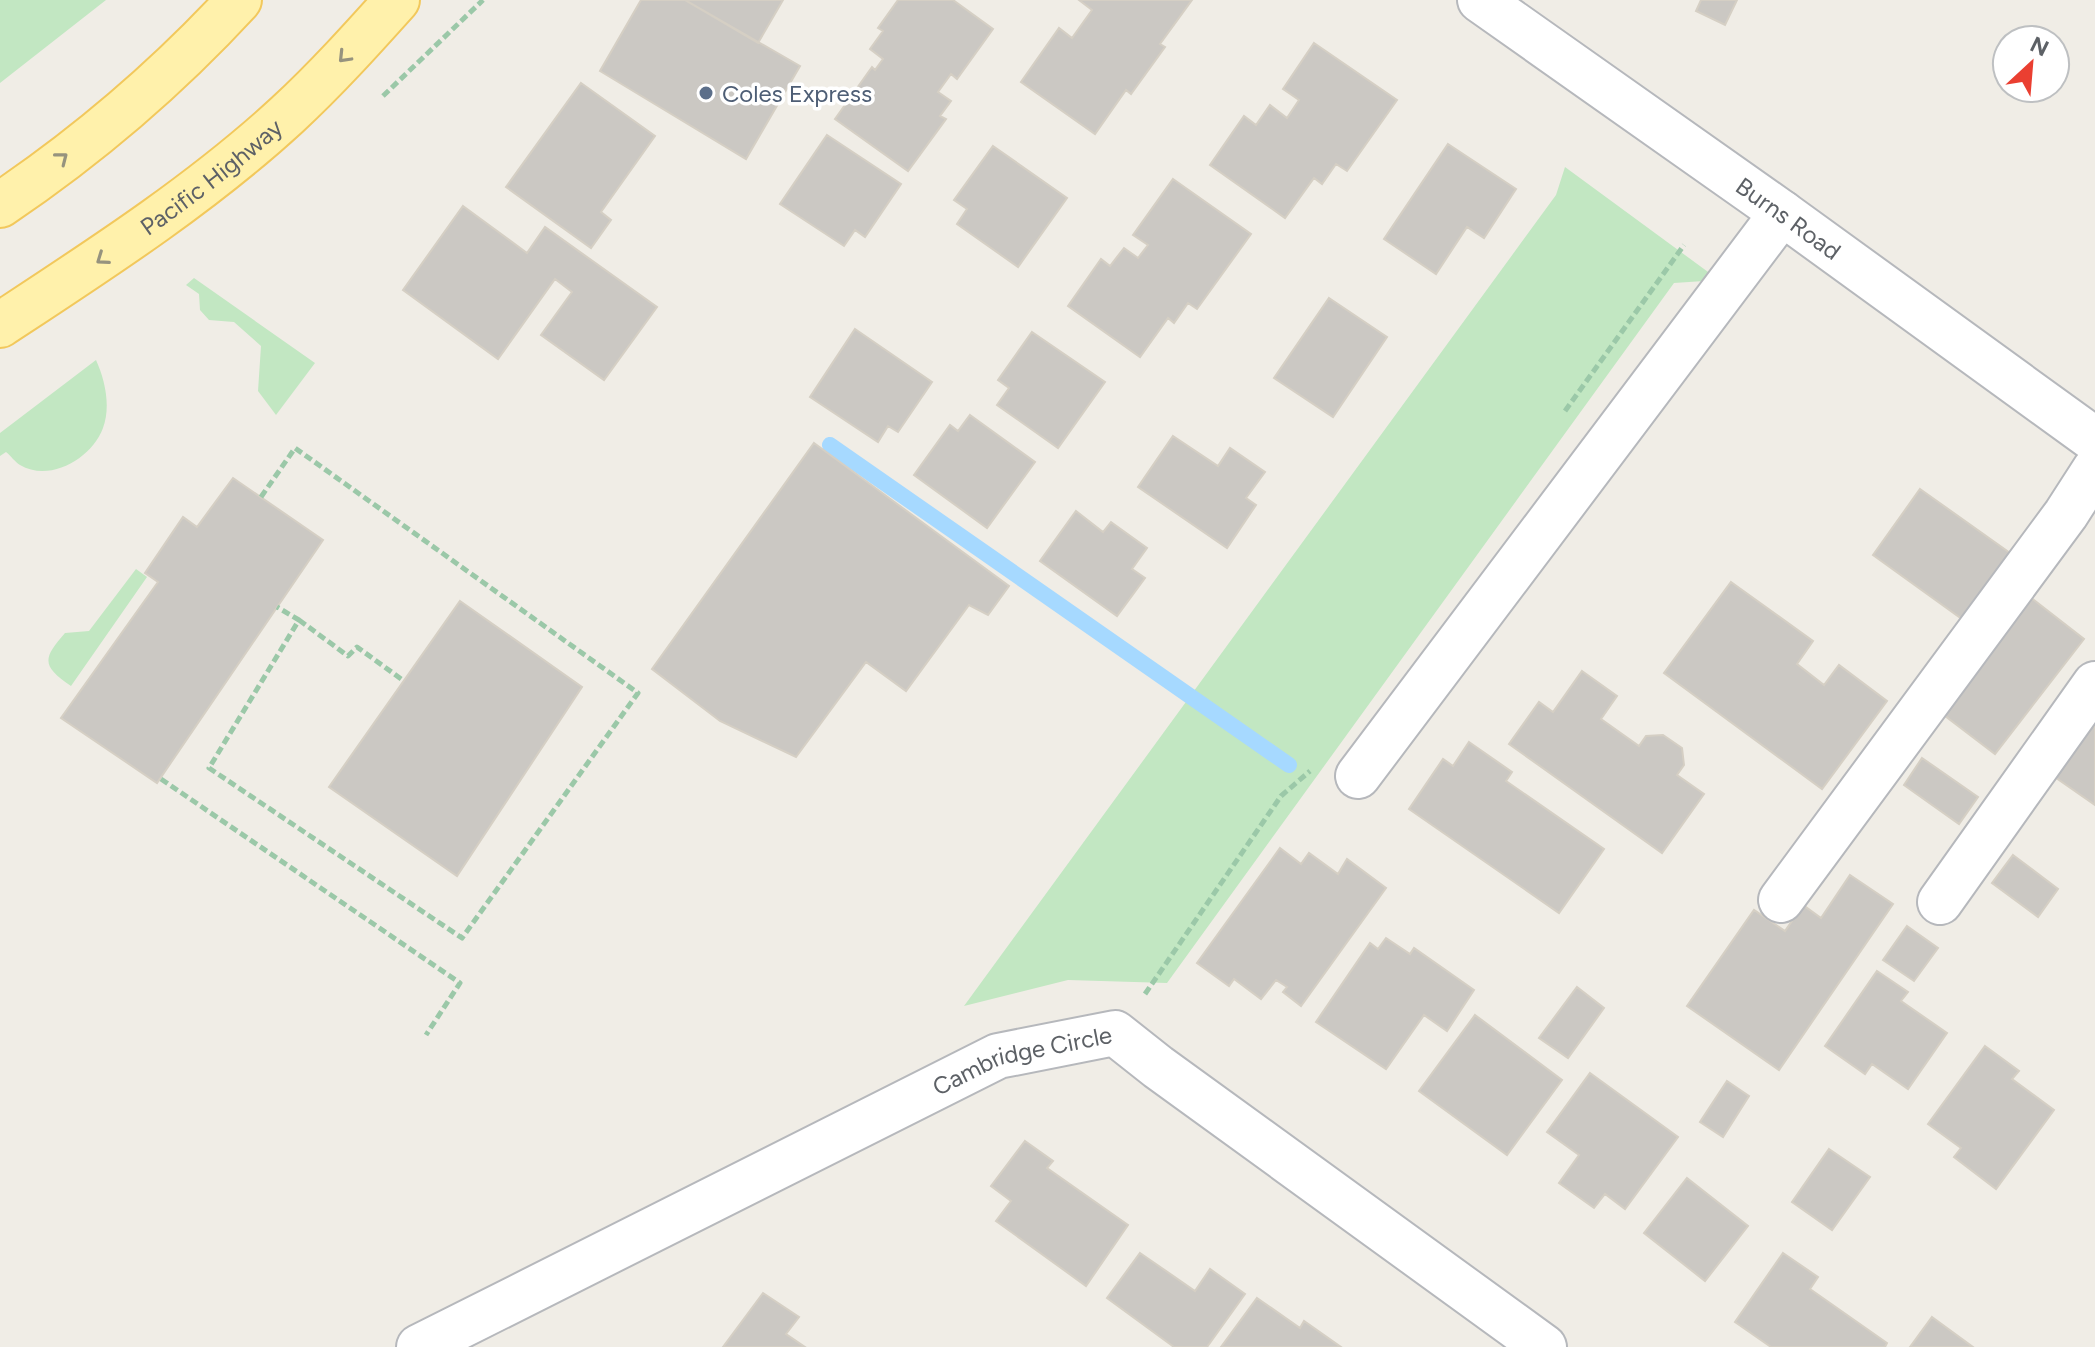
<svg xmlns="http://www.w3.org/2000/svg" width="2095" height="1347" viewBox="0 0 2095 1347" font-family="Figtree,sans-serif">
<rect width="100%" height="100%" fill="#f0ede6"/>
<path fill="#c2e7c2" d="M 0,0 L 106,0 L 0,83 Z
M 1565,167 L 1719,280 L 1674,283 L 1167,983 L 1068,980 L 964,1006 L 1556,195 Z
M 194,278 L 315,363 L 276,415 L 258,391 L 261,346 L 234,322 L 209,320 L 200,310 L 199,294 L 186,285 Z
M 96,360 C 105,380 111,406 103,428 C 92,458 50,483 20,465 C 15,462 11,456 6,452 L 0,456 L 0,433 Z
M 136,569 L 147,577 L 71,686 C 42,666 42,659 65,633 L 89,631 Z"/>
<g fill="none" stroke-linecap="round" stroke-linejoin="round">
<path stroke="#a6d9ff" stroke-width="16" d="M 830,445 L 1289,765"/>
</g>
<path fill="#cbc8c3" stroke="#d5cfc4" stroke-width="2" d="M 641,0 L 685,0 L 800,66 L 746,159 L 600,71 Z
M 685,0 L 783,0 L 758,43 Z
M 898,0 L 953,0 L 993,29 L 957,79 L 951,74 L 938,92 L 951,101 L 940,116 L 946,119 L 908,171 L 835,119 L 872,67 L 875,70 L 883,59 L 870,49 L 883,31 L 878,28 Z
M 1079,0 L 1192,0 L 1160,44 L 1165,47 L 1131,94 L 1126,90 L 1095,134 L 1021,82 L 1059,28 L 1072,38 L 1092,10 Z
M 1701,0 L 1737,0 L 1725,25 L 1696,11 Z
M 1314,43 L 1397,100 L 1347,171 L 1336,164 L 1322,184 L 1314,178 L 1285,218 L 1210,165 L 1244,116 L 1256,125 L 1270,105 L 1287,118 L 1299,100 L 1283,89 Z
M 581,83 L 655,136 L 601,212 L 611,220 L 591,248 L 506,187 Z
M 827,135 L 901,184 L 865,237 L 855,230 L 844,246 L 780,204 Z
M 1448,144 L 1516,189 L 1484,238 L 1467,227 L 1436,274 L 1384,239 Z
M 993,146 L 1067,198 L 1018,267 L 957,224 L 967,209 L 954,200 Z
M 1173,179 L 1251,234 L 1197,309 L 1188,303 L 1174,323 L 1168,318 L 1140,357 L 1068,306 L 1101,259 L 1110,266 L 1124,248 L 1138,258 L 1148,245 L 1133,235 Z
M 463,206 L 527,253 L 545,227 L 657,307 L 604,380 L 541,335 L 572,292 L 555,279 L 498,359 L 403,290 Z
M 1329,298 L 1387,337 L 1333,417 L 1274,378 Z
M 855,329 L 932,382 L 898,432 L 888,426 L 878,442 L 810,397 Z
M 1032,332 L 1105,382 L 1058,448 L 997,405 L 1009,388 L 998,380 Z
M 970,415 L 1035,462 L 987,528 L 914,475 L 950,425 L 958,431 Z
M 1173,436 L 1218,466 L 1230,448 L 1265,472 L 1246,498 L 1256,505 L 1227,548 L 1138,487 Z
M 814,443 L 1009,586 L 988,615 L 969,605 L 906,691 L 866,662 L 796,757 L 720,721 L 652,669 Z
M 233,478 L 323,540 L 157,783 L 61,718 L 158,582 L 145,573 L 183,517 L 197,527 Z
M 1920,489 L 2010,553 L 1962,619 L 1873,555 Z
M 1076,511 L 1103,532 L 1111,522 L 1147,548 L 1132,569 L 1145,578 L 1117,616 L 1040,561 Z
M 1731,582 L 1813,641 L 1797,664 L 1824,685 L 1839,665 L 1887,701 L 1822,789 L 1664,673 Z
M 2021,590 L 2084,639 L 1995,754 L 1932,706 Z
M 460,601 L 582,687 L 457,876 L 329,787 Z
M 1582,671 L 1617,696 L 1601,719 L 1639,746 L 1646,736 L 1663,735 L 1682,748 L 1684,765 L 1677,775 L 1704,794 L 1662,853 L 1509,744 L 1539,702 L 1553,712 Z
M 2095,707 L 2095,805 L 2049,773 Z
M 1469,742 L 1512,772 L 1506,781 L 1604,849 L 1559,913 L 1409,809 L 1443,759 L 1453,766 Z
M 1922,758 L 1978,797 L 1959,824 L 1904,785 Z
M 1280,848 L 1301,864 L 1309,853 L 1338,874 L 1347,859 L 1386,888 L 1301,1006 L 1283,992 L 1287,987 L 1276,980 L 1261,999 L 1234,979 L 1229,986 L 1197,963 Z
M 2013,855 L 2058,889 L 2038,917 L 1992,883 Z
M 1850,875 L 1893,904 L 1779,1070 L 1687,1006 L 1754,910 L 1785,931 L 1803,905 L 1821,918 Z
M 1907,926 L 1938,948 L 1914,981 L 1883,960 Z
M 1386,938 L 1410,954 L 1414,948 L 1474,990 L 1447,1031 L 1424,1015 L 1386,1069 L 1316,1022 L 1370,943 L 1378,949 Z
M 1877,971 L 1908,992 L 1901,1001 L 1947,1033 L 1908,1089 L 1872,1064 L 1865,1074 L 1825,1046 Z
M 1577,987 L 1604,1008 L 1568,1058 L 1539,1038 Z
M 1475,1015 L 1562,1080 L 1507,1155 L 1419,1091 Z
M 1985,1046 L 2019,1071 L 2012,1079 L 2054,1110 L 1996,1189 L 1954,1157 L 1961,1148 L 1928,1124 Z
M 1590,1073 L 1678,1137 L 1625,1209 L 1605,1194 L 1594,1208 L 1559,1183 L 1579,1155 L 1547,1132 Z
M 1727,1081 L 1749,1096 L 1723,1137 L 1700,1122 Z
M 1025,1141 L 1053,1161 L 1047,1168 L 1128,1225 L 1086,1286 L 996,1221 L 1011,1201 L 991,1186 Z
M 1829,1149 L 1870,1177 L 1832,1230 L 1792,1202 Z
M 1687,1178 L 1748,1226 L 1705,1281 L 1644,1233 Z
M 1140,1253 L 1195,1291 L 1210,1269 L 1245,1294 L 1207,1347 L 1174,1347 L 1107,1298 Z
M 1783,1253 L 1818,1277 L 1810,1289 L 1887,1343 L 1885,1347 L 1771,1347 L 1735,1322 Z
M 763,1293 L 799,1317 L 786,1334 L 805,1347 L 723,1347 Z
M 1257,1298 L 1300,1328 L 1304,1321 L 1341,1347 L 1221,1347 Z
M 1932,1317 L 1973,1347 L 1910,1347 Z"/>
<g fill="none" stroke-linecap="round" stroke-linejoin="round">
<defs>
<g id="minor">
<path id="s1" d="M 1480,0 L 1782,213 L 2095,440"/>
<path d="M 1358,776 L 1782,213"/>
<path d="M 1781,900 L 2066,514 L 2095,469"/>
<path d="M 1940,902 L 2095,684"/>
<path id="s2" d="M 419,1347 L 998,1056 L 1115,1033 L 1158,1067 L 1544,1347"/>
</g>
<g id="major">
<path d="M 0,205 C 86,147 169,76 239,0"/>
<path id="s3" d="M 0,325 C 99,260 200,195 287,115 C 326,79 362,39 397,0"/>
</g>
</defs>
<use href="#minor" stroke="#b6b8bc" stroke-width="48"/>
<use href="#major" stroke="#f2c85c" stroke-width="48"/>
<path stroke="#9bc8a8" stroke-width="5" stroke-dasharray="8 4" stroke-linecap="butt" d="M 383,96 L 483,0
M 1565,411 L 1684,245
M 261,497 L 295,448 L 638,693 L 462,938 L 209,768 L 299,620 L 277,607
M 299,620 L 348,656 L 357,647 L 404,681
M 161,779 L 460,983 L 426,1035
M 1145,994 L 1281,796 L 1310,771"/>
<use href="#minor" stroke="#fff" stroke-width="44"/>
<use href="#major" stroke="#fff1ab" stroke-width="44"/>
</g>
<defs><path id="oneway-chevron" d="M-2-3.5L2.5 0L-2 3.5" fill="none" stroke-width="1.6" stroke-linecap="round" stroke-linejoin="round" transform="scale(2)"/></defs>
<g stroke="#96937e">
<use href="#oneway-chevron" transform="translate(344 57) rotate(134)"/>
<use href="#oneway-chevron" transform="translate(62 158) rotate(-38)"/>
<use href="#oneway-chevron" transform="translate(102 259) rotate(145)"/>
</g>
<circle fill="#5c6f8a" stroke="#fff" stroke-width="3" cx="706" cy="93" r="8"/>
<g text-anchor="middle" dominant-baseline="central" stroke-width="7" stroke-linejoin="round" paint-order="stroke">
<g font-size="24" fill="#4e5e75" stroke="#fff" text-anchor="start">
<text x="722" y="93">Coles Express</text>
</g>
<g font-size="24" fill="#5d6166" stroke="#fff">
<text stroke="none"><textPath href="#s3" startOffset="258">Pacific Highway</textPath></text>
<text stroke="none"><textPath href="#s1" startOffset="378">Burns Road</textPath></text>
<text stroke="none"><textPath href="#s2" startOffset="670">Cambridge Circle</textPath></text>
</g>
</g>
<g transform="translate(2031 64) rotate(26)"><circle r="38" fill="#ffffff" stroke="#bec0c2" stroke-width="2"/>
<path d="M0-6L14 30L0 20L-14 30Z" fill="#ea3f31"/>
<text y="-12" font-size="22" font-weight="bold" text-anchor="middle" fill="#5d6166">N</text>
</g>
</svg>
